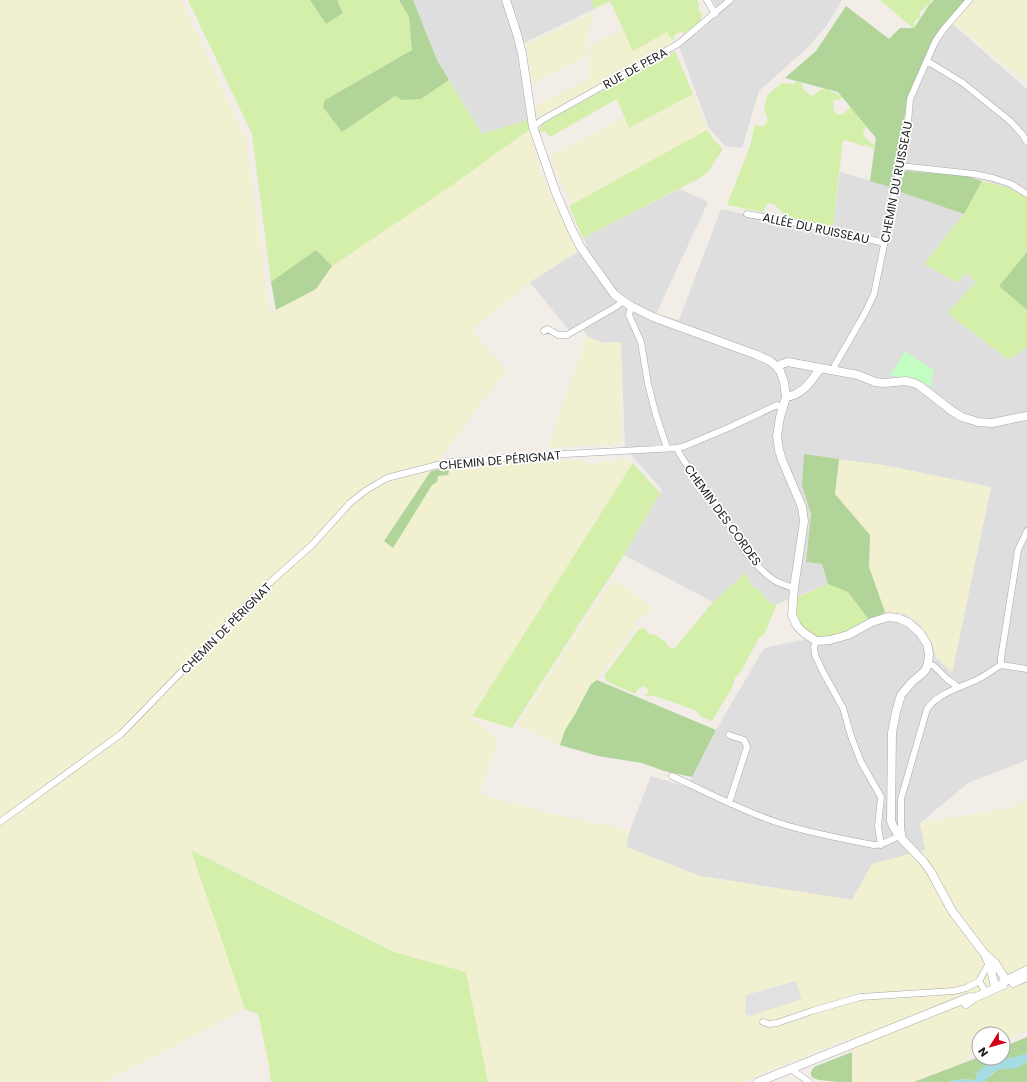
<svg xmlns="http://www.w3.org/2000/svg" width="1027" height="1082" viewBox="0 0 1027 1082" font-family="Poppins,sans-serif">
<rect width="100%" height="100%" fill="#f2ede7"/>
<path fill="#dfdede" d="M 413,0 L 591,0 L 594,9 L 516,47 L 528,120 L 482,134 L 437,60 Z
M 712,0 L 842,0 L 825,28 L 805,50 L 759,91 L 742,148 L 725,146 L 709,128 L 679,47 L 704,28 L 720,11 Z
M 949,21 L 1027,89 L 1027,198 L 1007,187 L 967,176 L 900,192 L 964,214 L 924,264 L 958,283 L 966,272 L 976,282 L 947,313 L 1009,360 L 1027,347 L 1027,760 L 968,783 L 920,823 L 926,850 L 872,864 L 852,900 L 700,876 L 626,847 L 630,830 L 651,776 L 688,787 L 692,777 L 716,730 L 764,648 L 802,640 L 834,636 L 885,612 L 905,614 L 920,625 L 932,643 L 936,657 L 952,672 L 991,487 L 802,486 L 811,514 L 806,562 L 822,564 L 828,584 L 777,604 L 771,604 L 759,590 L 751,586 L 746,573 L 713,602 L 624,555 L 662,490 L 625,448 L 621,342 L 603,343 L 587,336 L 582,328 L 570,332 L 530,282 L 587,246 L 583,238 L 680,189 L 708,202 L 656,314 L 679,320 L 721,209 L 831,233 L 833,227 L 840,172 L 890,186 L 911,99 Z"/>
<path fill="#f1f0d1" d="M 0,0 L 181,0 L 246,140 L 270,313 L 316,289 L 332,266 L 441,193 L 529,130 L 540,172 L 578,251 L 530,282 L 472,330 L 506,370 L 431,471 L 384,541 L 421,502 L 432,485 L 437,482 L 438,476 L 448,474 L 450,467 L 499,460 L 547,459 L 583,460 L 590,464 L 601,462 L 605,460 L 608,462 L 614,462 L 617,459 L 627,460 L 633,463 L 471,717 L 498,740 L 479,794 L 553,814 L 630,830 L 626,847 L 700,876 L 852,900 L 872,864 L 925,850 L 920,823 L 1010,808 L 1027,800 L 1027,1031 L 1003,1041 L 1003,1034 L 979,1034 L 979,1052 L 970,1056 L 952,1068 L 914,1082 L 852,1082 L 853,1037 L 741,1082 L 488,1082 L 466,972 L 394,952 L 192,850 L 245,1009 L 105,1082 L 0,1082 Z
M 974,0 L 1027,0 L 1027,83 L 954,23 Z
M 591,13 L 594,18 L 589,25 L 585,57 L 532,83 L 526,44 Z
M 622,29 L 633,51 L 667,31 L 674,42 L 537,118 L 535,107 L 589,78 L 588,47 Z
M 693,94 L 707,130 L 571,205 L 551,156 L 625,117 L 630,128 Z
M 587,336 L 603,343 L 621,342 L 622,443 L 548,448 Z
M 839,459 L 884,465 L 991,487 L 952,673 L 936,657 L 932,643 L 920,625 L 905,614 L 885,612 L 869,567 L 870,535 L 835,494 Z
M 616,581 L 654,609 L 648,615 L 645,614 L 636,621 L 636,625 L 597,680 L 591,684 L 574,716 L 565,730 L 560,745 L 518,725 L 557,664 L 562,660 L 563,654 L 609,586 Z"/>
<path fill="#d3efaa" d="M 188,0 L 310,0 L 326,24 L 343,13 L 337,0 L 399,0 L 409,17 L 412,50 L 325,100 L 342,132 L 395,96 L 421,99 L 449,80 L 482,134 L 528,120 L 529,130 L 441,193 L 332,266 L 316,251 L 271,282 L 252,134 Z
M 591,0 L 697,0 L 699,4 C 698,10 698,11 703,14 L 700,18 L 702,19 L 683,34 L 682,32 C 676,33 672,35 674,42 L 667,32 L 633,51 L 610,1 L 594,9 Z
M 880,0 L 931,0 L 931,2 L 920,12 L 920,18 L 918,18 L 915,21 L 914,29 Z
M 675,51 L 693,94 L 629,128 L 617,99 L 550,137 L 545,131 L 539,132 C 539,126 544,123 549,120 Z
M 796,82 L 802,83 L 803,89 L 811,96 L 827,87 L 831,92 L 836,93 L 837,95 L 844,96 L 839,100 L 836,99 L 833,101 L 834,111 L 838,115 L 843,114 L 851,107 L 861,118 L 861,121 L 866,125 L 863,134 L 865,138 L 869,140 L 870,143 L 874,144 L 874,150 L 869,146 L 867,147 L 866,144 L 862,146 L 855,143 L 843,140 L 833,227 L 783,218 L 784,214 L 774,204 L 768,203 L 762,213 L 758,211 L 727,205 L 750,146 L 755,123 L 757,126 L 764,126 L 768,120 L 764,109 C 766,105 765,103 766,99 C 768,93 777,87 782,83 L 792,84 Z
M 707,130 L 714,140 L 723,149 L 708,172 L 698,179 L 583,238 L 569,206 Z
M 982,181 L 1007,187 L 1027,198 L 1027,252 L 999,286 L 1027,310 L 1027,347 L 1009,360 L 947,313 L 976,282 L 966,272 L 958,283 L 924,264 L 964,214 Z
M 633,463 L 660,493 L 624,555 L 512,728 L 472,716 Z
M 746,573 L 751,586 L 759,590 L 771,604 L 777,604 L 764,635 L 759,638 L 741,671 L 735,678 L 732,688 L 712,721 L 701,717 L 695,710 L 655,696 L 645,696 L 648,692 L 648,689 L 643,686 L 638,689 L 635,694 L 606,681 L 604,676 L 639,629 L 644,628 L 649,634 L 655,635 L 666,642 L 669,648 L 675,648 L 713,602 Z
M 828,584 L 848,592 L 869,620 C 858,625 828,642 817,637 C 813,636 809,633 807,630 C 794,620 796,611 797,597 Z
M 191,850 L 394,952 L 466,972 L 488,1082 L 271,1082 L 269,1065 L 258,1014 L 245,1009 Z"/>
<path fill="#b1d499" d="M 310,0 L 337,0 L 343,13 L 326,24 Z
M 399,0 L 413,0 L 437,60 L 449,80 L 421,99 L 402,100 L 395,96 L 342,132 L 323,107 L 325,100 L 412,50 L 409,17 Z
M 934,0 L 965,0 L 942,27 L 931,43 L 908,97 L 895,168 L 890,187 L 870,181 L 876,138 L 838,92 L 785,78 L 816,51 L 846,6 L 889,39 L 900,28 L 914,28 L 929,5 Z
M 904,171 L 967,176 L 982,181 L 964,214 L 900,192 Z
M 316,250 L 332,266 L 316,289 L 276,310 L 271,282 Z
M 1027,252 L 1027,310 L 999,286 Z
M 804,454 L 839,459 L 835,494 L 870,535 L 869,567 L 885,612 L 869,620 L 848,592 L 828,584 L 822,564 L 806,562 L 811,514 L 802,486 Z
M 450,467 L 448,475 L 438,476 L 437,482 L 432,485 L 393,548 L 384,541 L 431,471 Z
M 597,680 L 716,730 L 692,777 L 664,771 L 642,763 L 598,756 L 560,745 L 565,730 L 574,716 L 591,684 Z
M 1027,1037 L 1027,1053 L 1021,1056 L 994,1062 L 977,1073 L 976,1081 L 967,1079 L 955,1080 L 948,1082 L 914,1082 L 979,1057 L 979,1058 L 1003,1058 L 1003,1047 Z
M 852,1052 L 852,1082 C 844,1082 836,1082 828,1081 C 821,1080 804,1080 814,1067 Z
M 1027,1061 L 1027,1082 L 985,1082 L 987,1078 L 999,1069 L 1022,1065 Z"/>
<path fill="#c4fdc2" d="M 905,351 L 934,370 L 930,387 L 918,381 L 890,375 Z"/>
<path fill="#e1e1e1" d="M 796,981 L 802,999 L 750,1016 L 745,1014 L 746,995 Z"/>
<path fill="#a5dbe2" d="M 1027,1053 L 1027,1061 L 1022,1065 L 1015,1069 C 1004,1066 990,1071 985,1082 L 948,1082 C 958,1079 966,1078 975,1081 C 976,1078 976,1076 977,1074 C 984,1059 1014,1059 1027,1053 Z"/>
<g fill="none" stroke-linecap="round" stroke-linejoin="round">
<defs>
<path id="minor" d="M 707,0 L 715,14
M 927,61 L 963,83 L 1010,121 L 1022,134 L 1027,142
M 533,127 L 542,120 L 678,44 L 730,0
M 900,166 L 974,174 L 993,178 L 1011,184 L 1027,194
M 747,214 L 830,229 L 884,243
M 631,306 L 629,315 L 641,342 L 648,384 L 656,415 L 667,448
M 544,331 L 548,329 L 558,335 L 567,335 L 617,306 L 623,301
M 834,371 L 835,365 L 865,313 L 874,294 L 900,166 L 908,122 L 910,99 L 935,42 L 943,30 L 969,0
M 677,448 C 684,466 705,487 716,503 C 724,514 729,526 736,537 C 743,550 762,573 774,580 C 780,584 788,586 794,588
M 816,641 L 814,647 L 815,655 L 823,672 L 843,708 L 851,736 L 861,762 L 881,797 L 878,826 L 881,845
M 928,664 L 934,666 L 947,679 L 958,687
M 1001,665 L 1001,658 L 1018,550 L 1027,531
M 1001,665 L 1027,669
M 729,735 L 744,740 L 747,747 L 729,803
M 672,776 C 707,792 742,811 779,823 C 810,833 842,839 874,845 C 884,845 890,840 899,836
M 0,822 L 121,734 L 258,593 L 312,545 L 350,503 L 365,491 L 387,478 L 449,462 L 546,455 L 677,448 L 685,446 L 728,428 L 777,405 L 783,409
M 903,839 L 901,828 L 901,799 L 927,709 C 940,691 962,688 980,678 C 988,674 994,669 1001,665
M 979,981 L 985,991
M 763,1022 L 769,1024 L 777,1023 L 812,1011 L 860,997 L 954,991 L 966,988 L 979,981 L 987,967 L 993,964
M 791,1069 L 809,1082"/>
<path id="tertiary" d="M 506,0 L 517,34 L 522,53 L 533,127 L 556,193 L 571,228 L 580,246 L 591,262 L 614,294 L 623,301 L 631,306 L 653,317 L 757,355 L 770,361 L 777,367 L 780,371 L 784,382 L 786,397 L 780,417 L 777,436 L 779,450 L 782,460 L 802,507 L 804,521 L 794,588 L 792,615 L 797,626 L 804,633 L 816,641 L 830,640 L 848,635 L 872,622 L 888,617 L 898,618 L 909,623 L 920,633 L 927,644 L 929,653 L 928,664 L 925,671 L 912,682 L 901,695 L 896,712 L 892,733 L 891,821 L 893,826 L 899,836 L 923,861 L 931,872 L 952,911 L 984,953 L 995,963 L 1006,980 L 1003,985 L 974,998 L 966,1004
M 777,367 L 782,364 L 788,362 L 858,375 L 875,382 L 884,383 L 905,381 L 914,383 L 920,386 L 952,411 L 962,417 L 978,422 L 992,423 L 1021,417 L 1027,416
M 786,397 C 803,395 811,381 820,369
M 986,957 L 990,966 L 995,986 L 1003,985
M 1003,982 L 1027,970
M 1013,983 L 1027,977
M 758,1082 L 970,997"/>
</defs>
<use href="#minor" stroke="#a8a8a8" stroke-width="7"/>
<use href="#tertiary" stroke="#a8a8a8" stroke-width="9"/>
<use href="#minor" stroke="#fff" stroke-width="6"/>
<use href="#tertiary" stroke="#fff" stroke-width="8"/>
</g>
<g text-anchor="middle" dominant-baseline="central" stroke-width="3.5" stroke-linejoin="round" paint-order="stroke">
<g font-size="12" fill="#212121" stroke="#fff">
<text transform="translate(635 68) rotate(-29)">RUE DE PERA</text>
<text transform="translate(896 182) rotate(-79)">CHEMIN DU RUISSEAU</text>
<text transform="translate(816 228) rotate(12)">ALLÉE DU RUISSEAU</text>
<text transform="translate(500 460) rotate(-5)">CHEMIN DE PÉRIGNAT</text>
<text transform="translate(723 515) rotate(54)">CHEMIN DES CORDES</text>
<text transform="translate(226 628) rotate(-45)">CHEMIN DE PÉRIGNAT</text>
</g>
</g>
<g transform="translate(991 1046) rotate(233)"><circle r="19" fill="#ffffff" stroke="#a6a6a6"/>
<path d="M0-3L7 15L0 10L-7 15Z" fill="#d20017"/>
<text y="-6" font-size="11" font-weight="bold" text-anchor="middle" fill="#212121">N</text>
</g>
</svg>
